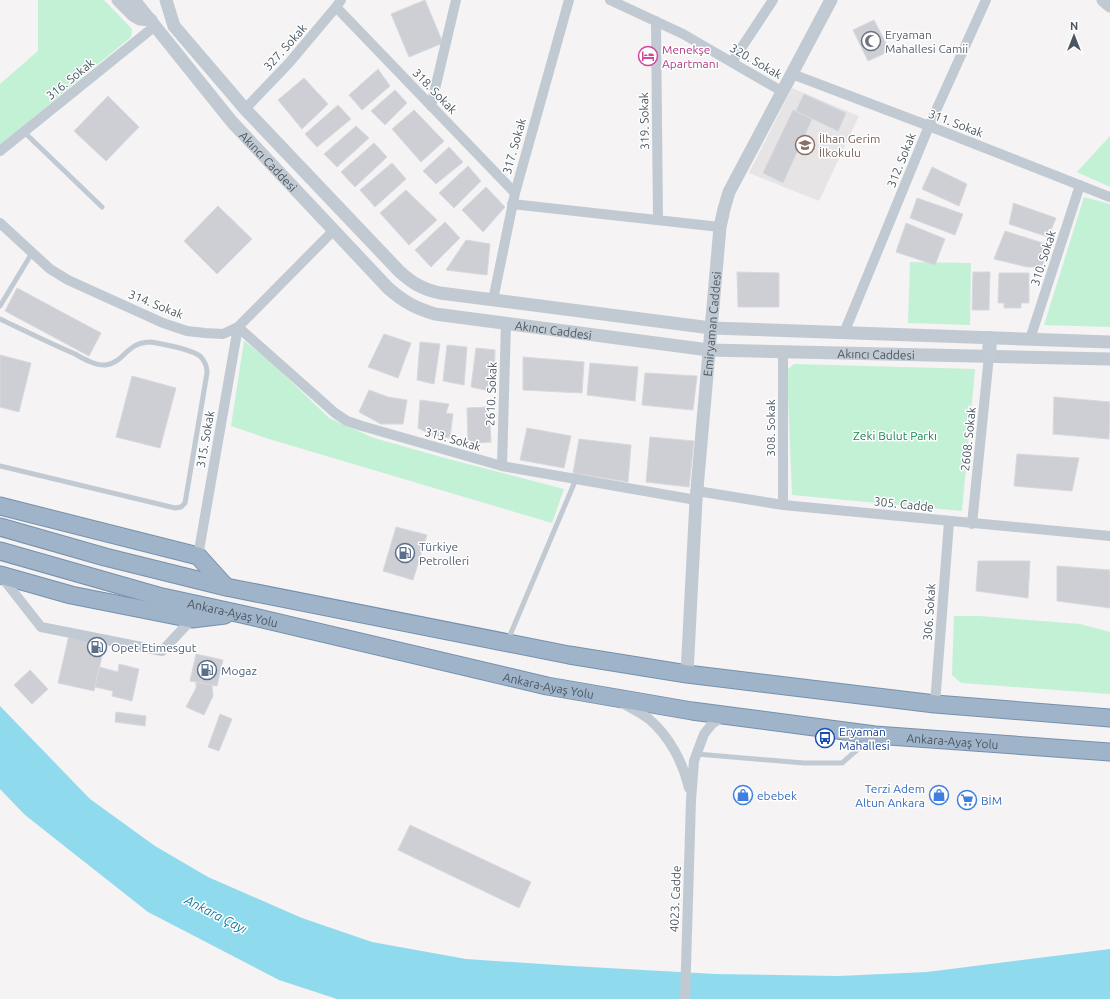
<svg xmlns="http://www.w3.org/2000/svg" width="1110" height="999" viewBox="0 0 1110 999" font-family="Ubuntu,sans-serif">
<rect width="100%" height="100%" fill="#f5f3f3"/>
<path fill="#e6e4e5" d="M 792,88 L 859,116 L 819,201 L 749,173 Z"/>
<path fill="#c3f1d5" d="M 38,0 L 104,0 L 132,29 L 131,37 L 0,145 L 0,84 L 38,51 Z
M 1110,136 L 1110,187 L 1077,172 Z
M 1084,197 L 1110,204 L 1110,327 L 1044,325 Z
M 910,262 L 971,263 L 970,325 L 908,323 Z
M 244,341 L 267,358 L 329,418 L 374,438 L 441,457 L 564,489 L 552,523 L 269,439 L 231,426 Z
M 794,364 L 975,369 L 962,511 L 792,495 L 787,370 Z
M 954,616 L 979,616 L 1080,624 L 1110,632 L 1110,694 L 961,683 L 952,675 Z"/>
<path fill="#90daee" d="M 0,706 L 90,799 L 155,846 L 208,877 L 302,918 L 372,942 L 466,959 L 572,966 L 715,974 L 839,976 L 927,972 L 1110,949 L 1110,999 L 337,999 L 279,980 L 148,912 L 25,815 L 0,789 Z"/>
<path fill="#cdcfd5" stroke="#d7d9de" d="M 425,0 L 443,43 L 409,57 L 391,14 Z
M 874,20 L 890,51 L 868,61 L 853,30 Z
M 378,69 L 390,86 L 362,110 L 349,95 Z
M 304,78 L 328,104 L 302,129 L 278,100 Z
M 395,90 L 407,103 L 385,125 L 371,111 Z
M 804,94 L 846,113 L 838,131 L 796,111 Z
M 108,96 L 139,127 L 106,161 L 74,131 Z
M 338,105 L 351,119 L 317,147 L 305,134 Z
M 414,110 L 444,141 L 421,162 L 392,129 Z
M 793,110 L 812,119 L 783,183 L 763,173 Z
M 356,126 L 369,138 L 337,167 L 324,154 Z
M 374,143 L 387,157 L 355,187 L 341,172 Z
M 449,147 L 463,162 L 436,184 L 423,171 Z
M 392,163 L 406,179 L 375,207 L 360,190 Z
M 468,166 L 481,181 L 454,208 L 439,193 Z
M 932,167 L 967,184 L 959,206 L 922,189 Z
M 486,187 L 505,207 L 483,232 L 462,210 Z
M 406,190 L 437,220 L 409,245 L 380,213 Z
M 917,198 L 963,214 L 955,235 L 910,218 Z
M 1013,203 L 1056,218 L 1048,237 L 1009,224 L 1013,206 Z
M 218,206 L 252,239 L 217,274 L 184,241 Z
M 445,222 L 460,238 L 431,267 L 415,250 Z
M 906,223 L 945,239 L 935,265 L 896,252 Z
M 1005,231 L 1049,245 L 1042,267 L 1027,267 L 994,259 Z
M 466,240 L 490,244 L 487,275 L 446,270 Z
M 737,272 L 779,273 L 779,307 L 738,307 Z
M 973,272 L 990,272 L 989,310 L 972,310 Z
M 999,273 L 1029,273 L 1029,303 L 1021,303 L 1021,308 L 1004,308 L 1004,303 L 998,303 Z
M 17,288 L 101,333 L 89,356 L 5,311 Z
M 384,334 L 411,343 L 398,378 L 368,367 Z
M 420,342 L 440,344 L 434,384 L 417,380 Z
M 447,345 L 467,347 L 464,385 L 443,381 Z
M 476,348 L 495,350 L 494,392 L 471,387 Z
M 0,355 L 31,363 L 19,412 L 0,407 Z
M 523,357 L 584,362 L 582,393 L 523,390 Z
M 590,363 L 638,367 L 635,401 L 587,395 Z
M 645,373 L 697,376 L 693,410 L 642,405 Z
M 132,376 L 176,388 L 160,448 L 116,437 Z
M 369,390 L 388,397 L 407,400 L 403,424 L 381,424 L 359,412 Z
M 1054,397 L 1110,402 L 1109,439 L 1053,434 Z
M 420,400 L 449,404 L 446,413 L 453,414 L 450,438 L 432,435 L 418,428 Z
M 489,407 L 491,442 L 468,444 L 467,408 Z
M 527,428 L 571,436 L 564,468 L 520,460 Z
M 650,437 L 694,441 L 689,487 L 646,482 Z
M 579,439 L 631,445 L 628,482 L 573,473 Z
M 1017,454 L 1079,458 L 1072,491 L 1014,486 Z
M 396,527 L 427,535 L 413,580 L 383,571 Z
M 978,561 L 1030,561 L 1028,598 L 976,591 Z
M 1057,566 L 1110,570 L 1110,608 L 1057,601 Z
M 69,635 L 105,643 L 94,691 L 58,683 Z
M 196,654 L 223,660 L 217,686 L 190,681 Z
M 119,664 L 139,669 L 132,701 L 112,696 L 113,691 L 95,687 L 99,667 L 118,672 Z
M 30,670 L 48,689 L 32,704 L 14,685 Z
M 196,682 L 212,685 L 213,696 L 204,715 L 186,707 L 196,688 Z
M 116,712 L 146,716 L 145,726 L 115,722 Z
M 220,714 L 232,719 L 219,751 L 208,747 Z
M 410,825 L 531,882 L 519,908 L 398,850 Z"/>
<g fill="none" stroke-linecap="round" stroke-linejoin="round">
<defs>
<g id="trunk">
<path d="M 0,506 L 198,556 L 226,587"/>
<path d="M 0,527 L 105,557 L 226,587 L 569,655 L 687,674 L 935,704 L 1110,718"/>
<path id="s3" d="M 0,551 L 158,596 L 241,614 L 547,686 L 692,711 L 875,735 L 1110,752"/>
<path d="M 0,575 L 71,595 L 192,619 L 225,615"/>
</g>
</defs>
<use href="#trunk" stroke="#7690ad" stroke-width="19"/>
<path stroke="#c1cad2" stroke-width="5" d="M 24,132 L 102,207
M 0,306 L 32,253
M 0,319 C 25,331 49,343 75,354 C 84,359 96,366 106,365 C 125,362 126,342 151,342 C 162,344 191,349 200,356 C 205,361 207,367 207,373 L 185,503 L 181,507 L 175,508 L 0,466
M 508,640 L 576,479
M 697,754 L 804,763 L 842,763 L 871,738"/>
<path stroke="#c1cad2" stroke-width="10" d="M 610,0 L 683,34 L 783,92
M 336,7 L 515,193
M 656,21 L 658,220
M 732,62 L 773,0
M 792,74 L 929,126 L 1110,197
M 431,106 L 456,0
M 245,109 L 289,63 L 336,7 L 341,0
M 0,151 L 155,26
M 512,204 L 720,227
M 0,223 L 50,269 L 68,280 L 163,323 L 187,331 L 205,333 L 223,334 L 238,327 L 334,230
M 493,300 L 515,193 L 569,0
M 238,327 L 335,413 L 347,421 L 362,426 L 502,466 L 696,500
M 844,333 L 929,126 L 986,0
M 1030,339 L 1080,185
M 783,352 L 783,505
M 502,466 L 506,323
M 697,491 L 783,505 L 1110,536
M 972,524 L 989,356
M 198,556 L 238,327
M 1,576 L 41,627 L 162,651 L 192,619
M 622,703 C 631,708 641,713 649,719 C 669,736 683,762 689,788
M 935,704 L 949,522
M 685,999 L 691,800 L 694,761 L 704,734 L 712,724 L 724,715"/>
<g stroke="#c1cad2" stroke-width="13">
<path d="M 118,0 L 133,15 L 140,19 L 151,20"/>
<path id="s1" d="M 134,0 L 232,122 L 388,288 C 404,302 415,308 435,314 L 709,350 L 1110,359"/>
<path d="M 166,0 L 174,26 L 245,109 L 399,271 C 412,283 422,289 440,293 L 711,328 L 1110,342"/>
<path d="M 1103,0 L 1110,6"/>
<path id="s2" d="M 687,674 L 696,500 L 720,227 L 724,209 L 729,192 L 831,0"/>
</g>
<path stroke="#c1cbd6" stroke-width="14" d="M 989,356 L 990,338"/>
<use href="#trunk" stroke="#9fb4c9" stroke-width="17"/>
</g>
<defs>
<symbol id="mosque-ring" viewBox="-11 -11 22 22"><circle r="9.5" fill="#fff" stroke="#6b7280" stroke-width="1.5"/><path d="M3.5-4.9A6 6 0 1 0 3.5 4.9A5 5 0 1 1 3.5-4.9Z" fill="#6b7280"/></symbol>
<symbol id="hotel-ring" viewBox="-11 -11 22 22"><circle r="9.5" fill="#fff" stroke="#d1479c" stroke-width="1.5"/><path d="M-6-4.5h1.5V1H6V5H4.5V3h-9V5H-6ZM-4 0a1.8 1.8 0 1 1 3.6 0ZM.5 0V-2.5h3Q6-2.5 6 0Z" fill="#d1479c"/></symbol>
<symbol id="school-ring" viewBox="-11 -11 22 22"><circle r="9.5" fill="#fff" stroke="#8d6e63" stroke-width="1.5"/><path d="M0-5L7-2L0 1L-7-2ZM-4 1L0 2.5L4 1V4Q0 6-4 4Z" fill="#8d6e63"/></symbol>
<symbol id="fuel-ring" viewBox="-11 -11 22 22"><circle r="9.5" fill="#fff" stroke="#5c6f8a" stroke-width="1.5"/><path d="M-5.5-6h7V0h2V4h1.3V-2.5L3-4.5l.8-.8L6-3V5H2.5V1h-1V6h-7ZM-4.2-4.7v3.2H.2V-4.7Z" fill="#5c6f8a"/></symbol>
<symbol id="bus-ring" viewBox="-11 -11 22 22"><circle r="9.5" fill="#fff" stroke="#1a4fb4" stroke-width="1.5"/><path d="M-5-6H5V4H4V6H2V4H-2V6H-4V4H-5ZM-3.5-4V0h7V-4ZM-3.5 1.2v1.5H-2V1.2ZM2 1.2v1.5H3.5V1.2Z" fill="#1a4fb4"/></symbol>
<symbol id="shop-ring" viewBox="-11 -11 22 22"><circle r="9.5" fill="#fff" stroke="#3f7fe0" stroke-width="1.5"/><path d="M-5-2.5h2.3a2.7 3.5 0 0 1 5.4 0H5L5.5 6h-11ZM-1.5-2.5h3a1.5 2.3 0 0 0-3 0Z" fill="#3f7fe0"/></symbol>
<symbol id="supermarket-ring" viewBox="-11 -11 22 22"><circle r="9.5" fill="#fff" stroke="#3f7fe0" stroke-width="1.5"/><path d="M-6-5.5h2.5l.6 2H6L4.5 2H-2.5L-4.4-4H-6ZM-1.5 3.2a1.3 1.3 0 1 0 .1 0ZM3 3.2a1.3 1.3 0 1 0 .1 0Z" fill="#3f7fe0"/></symbol>
</defs>
<g fill-rule="evenodd">
<use href="#mosque-ring" x="860" y="30" width="22" height="22"/>
<use href="#hotel-ring" x="637" y="45" width="22" height="22"/>
<use href="#school-ring" x="794" y="134" width="22" height="22"/>
<use href="#fuel-ring" x="394" y="542" width="22" height="22"/>
<use href="#fuel-ring" x="86" y="636" width="22" height="22"/>
<use href="#fuel-ring" x="196" y="659" width="22" height="22"/>
<use href="#bus-ring" x="814" y="727" width="22" height="22"/>
<use href="#shop-ring" x="732" y="784" width="22" height="22"/>
<use href="#shop-ring" x="928" y="784" width="22" height="22"/>
<use href="#supermarket-ring" x="956" y="789" width="22" height="22"/>
</g>
<g text-anchor="middle" dominant-baseline="central" stroke-width="3" stroke-linejoin="round" paint-order="stroke">
<g font-size="12" fill="#5b616d" stroke="#fff" text-anchor="start">
<text x="885" y="34">Eryaman<tspan x="885" dy="14">Mahallesi Camii</tspan></text>
</g>
<g font-size="12" fill="#4a5661" stroke="#fff">
<text transform="translate(285 47) rotate(-48)">327. Sokak</text>
<text transform="translate(756 61) rotate(30)">320. Sokak</text>
<text transform="translate(70 79) rotate(-39)">316. Sokak</text>
<text transform="translate(435 91) rotate(46)">318. Sokak</text>
<text transform="translate(644 121) rotate(-91)">319. Sokak</text>
<text transform="translate(956 123) rotate(21)">311. Sokak</text>
<text transform="translate(514 146) rotate(-74)">317. Sokak</text>
<text transform="translate(901 160) rotate(-68)">312. Sokak</text>
<text stroke="none"><textPath href="#s1" startOffset="210">Akıncı Caddesi</textPath></text>
<text transform="translate(1043 258) rotate(-72)">310. Sokak</text>
<text transform="translate(156 304) rotate(22)">314. Sokak</text>
<text stroke="none"><textPath href="#s2" startOffset="351">Emiryaman Caddesi</textPath></text>
<text stroke="none"><textPath href="#s1" startOffset="558">Akıncı Caddesi</textPath></text>
<text stroke="none"><textPath href="#s1" startOffset="882">Akıncı Caddesi</textPath></text>
<text transform="translate(491 394) rotate(-88)">2610. Sokak</text>
<text transform="translate(770 428) rotate(-90)">308. Sokak</text>
<text transform="translate(205 439) rotate(-80)">315. Sokak</text>
<text transform="translate(453 439) rotate(16)">313. Sokak</text>
<text transform="translate(968 439) rotate(-84)">2608. Sokak</text>
<text transform="translate(904 504) rotate(6)">305. Cadde</text>
<text stroke="none"><textPath href="#s3" startOffset="241">Ankara-Ayaş Yolu</textPath></text>
<text transform="translate(929 612) rotate(-86)">306. Sokak</text>
<text stroke="none"><textPath href="#s3" startOffset="565">Ankara-Ayaş Yolu</textPath></text>
<text stroke="none"><textPath href="#s3" startOffset="973">Ankara-Ayaş Yolu</textPath></text>
<text transform="translate(675 899) rotate(-88)">4023. Cadde</text>
</g>
<g font-size="12" fill="#b23c85" stroke="#fff" text-anchor="start">
<text x="662" y="49">Menekşe<tspan x="662" dy="14">Apartmanı</tspan></text>
</g>
<g font-size="12" fill="#785e54" stroke="#fff" text-anchor="start">
<text x="819" y="138">İlhan Gerim<tspan x="819" dy="14">İlkokulu</tspan></text>
</g>
<g font-size="12" fill="#17864f" stroke="#fff">
<text x="895" y="435">Zeki Bulut Parkı</text>
</g>
<g font-size="12" fill="#4e5e75" stroke="#fff" text-anchor="start">
<text x="419" y="546">Türkiye<tspan x="419" dy="14">Petrolleri</tspan></text>
<text x="111" y="647">Opet Etimesgut</text>
<text x="221" y="670">Mogaz</text>
</g>
<g font-size="12" fill="#164399" stroke="#fff" text-anchor="start">
<text x="839" y="731">Eryaman<tspan x="839" dy="14">Mahallesi</tspan></text>
</g>
<g font-size="12" fill="#366cbe" stroke="#fff" text-anchor="start">
<text x="925" y="788" text-anchor="end">Terzi Adem<tspan x="925" dy="14">Altun Ankara</tspan></text>
<text x="757" y="795">ebebek</text>
<text x="981" y="800">BİM</text>
</g>
<g font-size="13" font-style="italic" fill="#0c7c9b" stroke="#fff">
<text transform="translate(216 914) rotate(27)">Ankara Çayı</text>
</g>
</g>
<g transform="translate(1074 36)" stroke="#ffffff" stroke-width="3" paint-order="stroke">
<path d="M0-3L7 15L0 10L-7 15Z" fill="#4a5661"/>
<text y="-6" font-size="11" font-weight="bold" text-anchor="middle" fill="#4a5661">N</text>
</g>
</svg>
